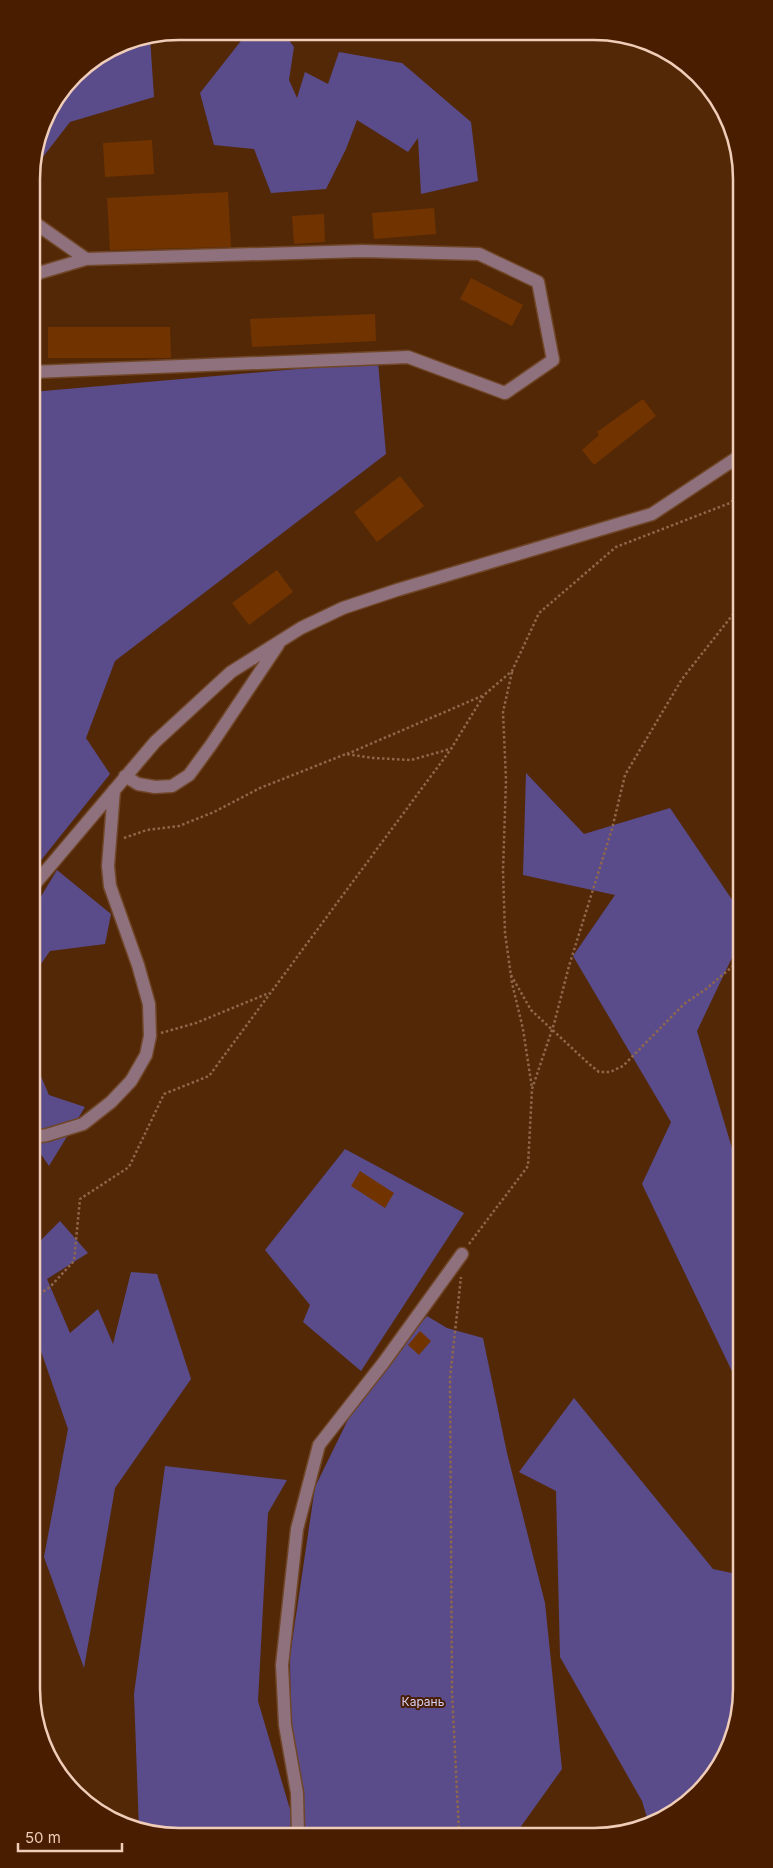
<svg xmlns="http://www.w3.org/2000/svg" width="773" height="1868" viewBox="0 0 773 1868" font-family="Inter,sans-serif">
<rect width="100%" height="100%" fill="#532807"/>
<path fill="#5a4c8b" d="M 248,32 L 283,32 L 294,47 L 289,80 L 297,98 L 305,72 L 328,84 L 339,52 L 402,63 L 471,122 L 478,181 L 421,194 L 418,138 L 408,152 L 357,120 L 346,149 L 326,189 L 271,193 L 254,149 L 214,145 L 200,93 Z
M 150,37 L 154,97 L 70,122 L 32,171 L 46,114 L 81,68 L 122,42 Z
M 378,362 L 386,454 L 115,661 L 86,738 L 110,774 L 34,869 L 32,392 Z
M 526,773 L 584,834 L 670,808 L 739,910 L 739,943 L 697,1031 L 740,1175 L 741,1390 L 642,1184 L 671,1122 L 573,956 L 615,895 L 523,875 Z
M 57,870 L 111,914 L 105,944 L 50,951 L 34,974 L 34,908 Z
M 34,1060 L 49,1095 L 85,1107 L 49,1166 L 34,1144 Z
M 345,1149 L 464,1213 L 361,1371 L 303,1322 L 310,1305 L 265,1250 Z
M 60,1221 L 88,1253 L 47,1279 L 70,1333 L 98,1309 L 113,1344 L 131,1272 L 157,1274 L 191,1379 L 115,1488 L 84,1668 L 44,1557 L 68,1429 L 35,1334 L 35,1246 Z
M 427,1316 L 447,1328 L 483,1338 L 507,1453 L 545,1603 L 562,1769 L 517,1832 L 305,1833 L 291,1736 L 290,1656 L 315,1487 L 362,1391 Z
M 574,1398 L 713,1569 L 741,1575 L 741,1699 L 731,1746 L 711,1779 L 676,1812 L 649,1824 L 642,1801 L 560,1657 L 556,1491 L 519,1472 Z
M 165,1466 L 287,1480 L 268,1513 L 258,1701 L 297,1833 L 150,1834 L 139,1830 L 134,1694 Z"/>
<path fill="#713400" d="M 152,140 L 154,174 L 105,177 L 103,143 Z
M 228,192 L 231,247 L 110,250 L 107,198 Z
M 434,208 L 436,234 L 374,239 L 372,213 Z
M 324,214 L 325,242 L 294,244 L 292,216 Z
M 471,278 L 523,305 L 512,326 L 460,299 Z
M 375,314 L 376,341 L 252,347 L 250,319 Z
M 48,327 L 170,327 L 171,358 L 48,358 Z
M 643,399 L 656,416 L 594,465 L 582,450 L 599,435 L 597,432 Z
M 400,476 L 424,506 L 377,542 L 354,512 Z
M 277,570 L 293,592 L 249,625 L 232,603 Z
M 360,1171 L 394,1193 L 385,1208 L 351,1186 Z
M 420,1331 L 431,1341 L 419,1355 L 408,1345 Z"/>
<g fill="none" stroke-linecap="round" stroke-linejoin="round">
<defs>
<path id="minor" d="M 32,221 L 86,259
M 32,275 L 86,259 L 362,251 L 479,254 L 538,282 L 553,360 L 505,393 L 408,357 L 32,372
M 125,776 L 138,784 L 155,787 L 172,786 L 189,775 L 211,745 L 278,645
M 34,885 L 155,742 L 231,672 L 301,628 L 343,608 L 397,590 L 652,514 L 738,457
M 34,1137 L 47,1135 L 83,1124 L 111,1102 L 131,1081 L 146,1055 L 150,1036 L 149,1004 L 138,965 L 110,886 L 108,866 L 114,790
M 298,1833 L 297,1793 L 285,1725 L 282,1665 L 297,1529 L 319,1445 L 384,1362 L 462,1254"/>
</defs>
<use href="#minor" stroke="#6f4627" stroke-width="15"/>
<path stroke="#8f674b" stroke-width="2.5" stroke-dasharray="2.5 2.5" stroke-linecap="butt" d="M 512,672 L 503,712 L 506,780 L 503,871 L 505,933 L 512,983 L 523,1029 L 532,1088
M 347,754 L 482,696
M 124,838 L 147,830 L 179,826 L 214,812 L 260,788 L 346,754 L 373,758 L 411,760 L 450,749
M 511,975 L 531,1010 L 588,1063 L 599,1072 L 610,1072 L 623,1066 L 684,1004 L 706,989 L 739,961
M 161,1033 L 196,1023 L 269,993
M 469,1244 L 528,1166 L 532,1089 L 554,1024 L 569,966 L 612,829 L 625,775 L 682,679 L 738,608
M 35,1297 L 50,1287 L 74,1261 L 80,1199 L 129,1167 L 164,1094 L 209,1076 L 451,749 L 484,695 L 512,671 L 539,613 L 616,547 L 730,503 L 738,496
M 459,1833 L 452,1691 L 450,1378 L 461,1277"/>
<use href="#minor" stroke="#8f707d" stroke-width="12"/>
</g>
<g text-anchor="middle" dominant-baseline="central" stroke-width="4" stroke-linejoin="round" paint-order="stroke">
<g font-size="12" fill="#d8d2f9" stroke="#481d00">
<text x="423" y="1701">Карань</text>
</g>
</g>
<path d="M0 0H773V1868H0ZM179 40H594A139 139 0 0 1 733 179V1689A139 139 0 0 1 594 1828H179A139 139 0 0 1 40 1689V179A139 139 0 0 1 179 40Z" fill="#481d00" fill-rule="evenodd"/>
<path fill="none" stroke="#f0cdb8" stroke-width="2.5" d="M179 40H594A139 139 0 0 1 733 179V1689A139 139 0 0 1 594 1828H179A139 139 0 0 1 40 1689V179A139 139 0 0 1 179 40Z"/>
<path d="M18 1843v8h104v-8" fill="none" stroke="#f0cdb8" stroke-width="2.5"/>
<text x="25" y="1843" font-size="15" fill="#f0cdb8" stroke="#481d00" stroke-width="4" paint-order="stroke">50 m</text>
</svg>
